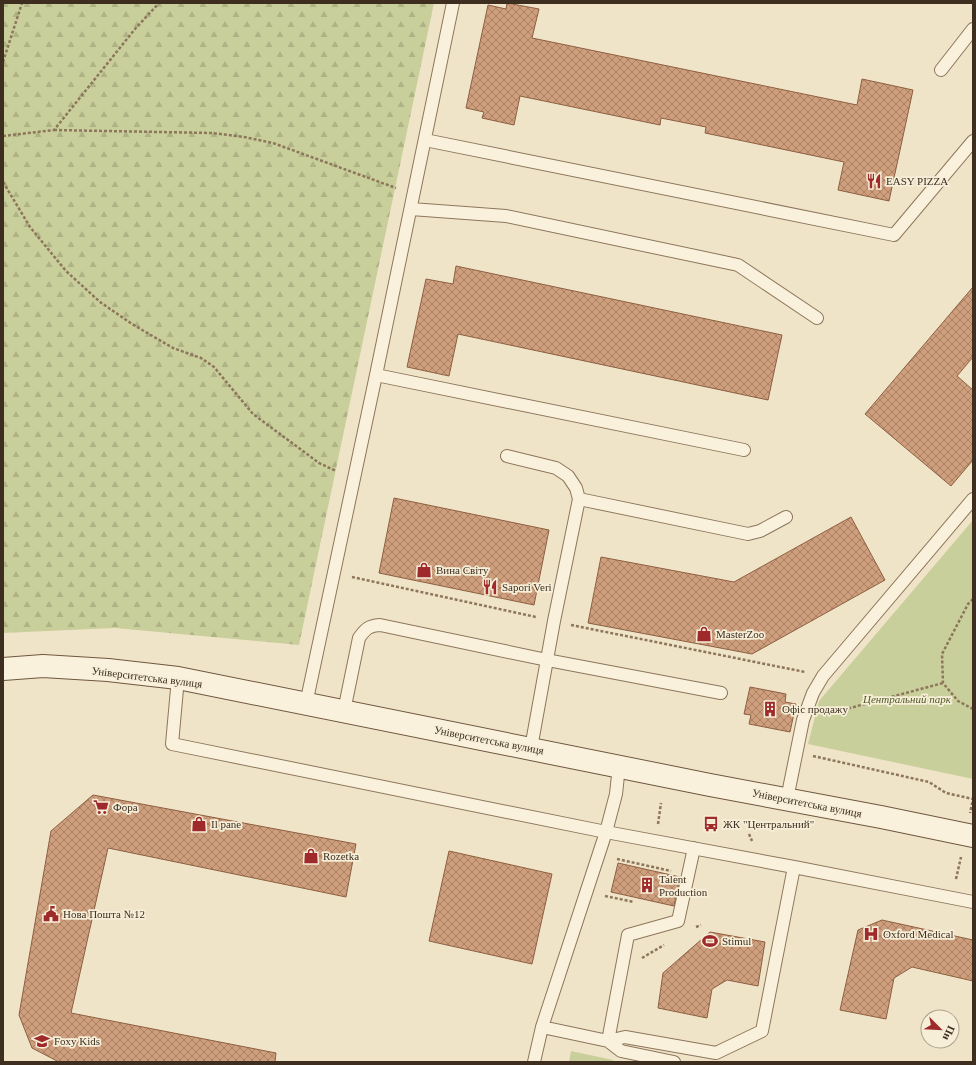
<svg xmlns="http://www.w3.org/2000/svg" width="976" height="1065" viewBox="0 0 976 1065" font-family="'Times New Roman',serif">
<defs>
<pattern id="forest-firs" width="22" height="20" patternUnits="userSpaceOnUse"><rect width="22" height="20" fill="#c9cf9b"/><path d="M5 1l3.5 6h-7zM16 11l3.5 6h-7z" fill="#aeb285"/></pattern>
<pattern id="building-cross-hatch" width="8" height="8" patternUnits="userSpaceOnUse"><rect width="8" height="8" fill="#cf9f7d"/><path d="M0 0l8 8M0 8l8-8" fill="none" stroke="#a98266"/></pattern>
</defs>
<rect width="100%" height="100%" fill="#f0e4c8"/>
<path fill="url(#forest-firs)" d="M 3,3 L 434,3 L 299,645 L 115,628 L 3,633 Z"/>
<path fill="#c9cf9b" d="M 973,520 L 973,779 L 808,744 L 819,701 Z
M 571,1051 L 613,1060 L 613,1062 L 569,1062 Z"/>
<path fill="url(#building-cross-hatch)" stroke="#8d5f41" d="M 507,3 L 539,9 L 532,38 L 857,105 L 862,79 L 913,90 L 889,201 L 838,190 L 844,162 L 705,133 L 706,127 L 661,118 L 660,125 L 520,96 L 514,125 L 482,118 L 484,112 L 466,108 L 488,5 L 506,9 Z
M 456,266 L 782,335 L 768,400 L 458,334 L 449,376 L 407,367 L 426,279 L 453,284 Z
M 973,287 L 973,357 L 957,376 L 973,390 L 973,460 L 951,486 L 865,414 Z
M 394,498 L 549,530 L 534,605 L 379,573 Z
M 851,517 L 885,580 L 752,654 L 588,623 L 601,557 L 734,582 Z
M 750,687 L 786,694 L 785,702 L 796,704 L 790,732 L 749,724 L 751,715 L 744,714 Z
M 93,795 L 356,844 L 346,897 L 108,848 L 71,1013 L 276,1053 L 275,1062 L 59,1062 L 32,1048 L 19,1015 L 51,831 Z
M 449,851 L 552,874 L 532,964 L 429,941 Z
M 618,863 L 680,877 L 674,906 L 611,892 Z
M 882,920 L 973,940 L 973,981 L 912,967 L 894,978 L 886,1019 L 840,1010 L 858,930 Z
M 710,932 L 765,942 L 758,986 L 727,980 L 712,989 L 707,1018 L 658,1008 L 663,973 Z"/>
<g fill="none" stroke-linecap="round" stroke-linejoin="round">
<defs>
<path id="service" d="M 453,3 L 376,375 L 744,450
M 941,70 L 973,29
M 425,140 L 894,235 L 973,141
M 411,209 L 506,216 L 738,265 L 817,318
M 507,456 L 556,468 L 568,476 L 576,488 L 579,499 L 748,534 L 760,531 L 786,517
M 178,678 L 172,744 L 606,832 L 794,867 L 973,902
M 306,704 L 376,375
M 344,711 L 359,638 C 366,628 369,626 380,625 L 547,660 L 721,693
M 531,748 L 554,621 L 579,499
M 787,799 L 803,720 L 813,693 L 823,676 L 973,499
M 542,1027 L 608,1041 L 625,1037 L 716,1053 L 762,1031 L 794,867
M 534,1062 L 542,1027 L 606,832 L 616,794 L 619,766
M 674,1062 L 621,1051 L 608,1041 L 628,935 L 678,921 L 694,848"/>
<path id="secondary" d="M 3,669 L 43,666 L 108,670 L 178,678 L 710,785 L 881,817 L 973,836"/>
</defs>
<use href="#service" stroke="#8d765c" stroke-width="14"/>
<use href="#secondary" stroke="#6f573f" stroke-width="24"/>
<path stroke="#8d765c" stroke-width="2.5" stroke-dasharray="3 2" stroke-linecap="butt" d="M 3,62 L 22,3
M 54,130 L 212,133 L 244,137 L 273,143 L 396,188
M 3,136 L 54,130 L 135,29 L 159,3
M 3,182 L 30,227 L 66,271 L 100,302 L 132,324 L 173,348 L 201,358 L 214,367 L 253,414 L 319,463 L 336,471
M 352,577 L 536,617
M 973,599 L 968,604 L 942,654 L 943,683 L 958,701 L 973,709
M 571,625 L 805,672
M 824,715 L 943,683
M 813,756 L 929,782 L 946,793 L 973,799 L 970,813
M 658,824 L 661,803
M 749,834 L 752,841
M 617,859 L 671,871
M 956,879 L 961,857
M 605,896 L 634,902
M 696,927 L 701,925
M 642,958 L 664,945"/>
<use href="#service" stroke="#faf1dc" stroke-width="12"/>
<use href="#secondary" stroke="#faf1dc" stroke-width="22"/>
</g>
<defs>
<symbol id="restaurant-bare" viewBox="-9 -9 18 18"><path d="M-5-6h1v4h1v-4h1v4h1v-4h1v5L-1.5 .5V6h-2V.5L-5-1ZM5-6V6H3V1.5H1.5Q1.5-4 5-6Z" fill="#9e2a2b" stroke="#f7eed8" stroke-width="2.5" paint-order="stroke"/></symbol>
<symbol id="shop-bare" viewBox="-9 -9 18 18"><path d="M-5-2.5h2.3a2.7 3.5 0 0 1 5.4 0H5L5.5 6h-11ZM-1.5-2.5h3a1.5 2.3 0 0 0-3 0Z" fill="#9e2a2b" stroke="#f7eed8" stroke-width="2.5" paint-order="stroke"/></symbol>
<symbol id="building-bare" viewBox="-9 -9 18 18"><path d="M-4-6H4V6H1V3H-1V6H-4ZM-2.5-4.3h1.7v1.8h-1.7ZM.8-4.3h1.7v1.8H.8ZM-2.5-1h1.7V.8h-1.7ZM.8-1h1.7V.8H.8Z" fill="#9e2a2b" stroke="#f7eed8" stroke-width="2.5" paint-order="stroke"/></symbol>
<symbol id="supermarket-bare" viewBox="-9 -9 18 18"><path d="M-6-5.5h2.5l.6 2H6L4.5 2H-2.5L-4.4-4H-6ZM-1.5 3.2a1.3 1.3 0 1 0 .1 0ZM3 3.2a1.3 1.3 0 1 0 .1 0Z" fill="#9e2a2b" stroke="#f7eed8" stroke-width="2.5" paint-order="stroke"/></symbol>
<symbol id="bus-bare" viewBox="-9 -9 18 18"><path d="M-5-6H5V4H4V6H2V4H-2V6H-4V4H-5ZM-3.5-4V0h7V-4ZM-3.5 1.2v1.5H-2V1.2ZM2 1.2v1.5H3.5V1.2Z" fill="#9e2a2b" stroke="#f7eed8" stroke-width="2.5" paint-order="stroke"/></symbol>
<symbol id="civic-bare" viewBox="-9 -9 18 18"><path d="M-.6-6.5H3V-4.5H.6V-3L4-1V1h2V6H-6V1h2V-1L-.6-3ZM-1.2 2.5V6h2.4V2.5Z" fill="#9e2a2b" stroke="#f7eed8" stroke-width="2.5" paint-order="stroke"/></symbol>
<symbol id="hospital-bare" viewBox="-9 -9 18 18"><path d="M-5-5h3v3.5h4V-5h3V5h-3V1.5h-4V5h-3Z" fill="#9e2a2b" stroke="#f7eed8" stroke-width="2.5" paint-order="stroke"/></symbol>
<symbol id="stadium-bare" viewBox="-9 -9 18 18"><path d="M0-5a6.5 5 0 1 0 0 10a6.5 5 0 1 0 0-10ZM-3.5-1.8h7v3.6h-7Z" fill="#9e2a2b" stroke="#f7eed8" stroke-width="2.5" paint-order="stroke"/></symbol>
<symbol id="school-bare" viewBox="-9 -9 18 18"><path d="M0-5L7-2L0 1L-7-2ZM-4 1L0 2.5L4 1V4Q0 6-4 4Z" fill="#9e2a2b" stroke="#f7eed8" stroke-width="2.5" paint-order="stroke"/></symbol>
</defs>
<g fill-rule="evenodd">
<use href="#restaurant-bare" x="863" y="170" width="22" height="22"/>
<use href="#shop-bare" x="413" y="559" width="22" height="22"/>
<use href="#restaurant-bare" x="479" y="576" width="22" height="22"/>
<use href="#shop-bare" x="693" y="623" width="22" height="22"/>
<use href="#building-bare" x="759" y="698" width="22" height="22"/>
<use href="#supermarket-bare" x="90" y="796" width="22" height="22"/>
<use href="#shop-bare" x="188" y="813" width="22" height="22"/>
<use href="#bus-bare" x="700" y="813" width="22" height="22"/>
<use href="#shop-bare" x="300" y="845" width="22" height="22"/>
<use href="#building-bare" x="636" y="874" width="22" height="22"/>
<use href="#civic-bare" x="40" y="903" width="22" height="22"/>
<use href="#hospital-bare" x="860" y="923" width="22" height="22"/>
<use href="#stadium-bare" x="699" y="930" width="22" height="22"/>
<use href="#school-bare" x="31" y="1030" width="22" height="22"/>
</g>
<g text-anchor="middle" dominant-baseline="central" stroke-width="3.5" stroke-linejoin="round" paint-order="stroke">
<g font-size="11" fill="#3d2e20" stroke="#f7eed8" text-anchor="start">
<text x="886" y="181">EASY PIZZA</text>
<text x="436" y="570">Вина Світу</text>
<text x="502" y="587">Sapori Veri</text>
<text x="716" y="634">MasterZoo</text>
<text x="782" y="709">Офіс продажу</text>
<text x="113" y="807">Фора</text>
<text x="211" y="824">Il pane</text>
<text x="723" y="824">ЖК "Центральний"</text>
<text x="323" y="856">Rozetka</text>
<text x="659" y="879">Talent<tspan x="659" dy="13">Production</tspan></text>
<text x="63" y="914">Нова Пошта №12</text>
<text x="883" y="934">Oxford Medical</text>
<text x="722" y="941">Stimul</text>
<text x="54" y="1041">Foxy Kids</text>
</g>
<g font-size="11" fill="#3d2e20" stroke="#f7eed8">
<text transform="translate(147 677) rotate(7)">Університетська вулиця</text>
<text transform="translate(489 740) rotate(11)">Університетська вулиця</text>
<text transform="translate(807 803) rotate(11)">Університетська вулиця</text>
</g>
<g font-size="11" font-style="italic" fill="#4d5a26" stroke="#f7eed8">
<text x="907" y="699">Центральний парк</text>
</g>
</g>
<rect width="976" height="1065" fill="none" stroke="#3d2e20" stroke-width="8"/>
<g transform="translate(940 1029) rotate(114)"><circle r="19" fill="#f7eed8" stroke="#ada18e"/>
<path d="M0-3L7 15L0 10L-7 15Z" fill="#9e2a2b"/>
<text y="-6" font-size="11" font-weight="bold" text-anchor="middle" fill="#3d2e20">Пн</text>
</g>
</svg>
